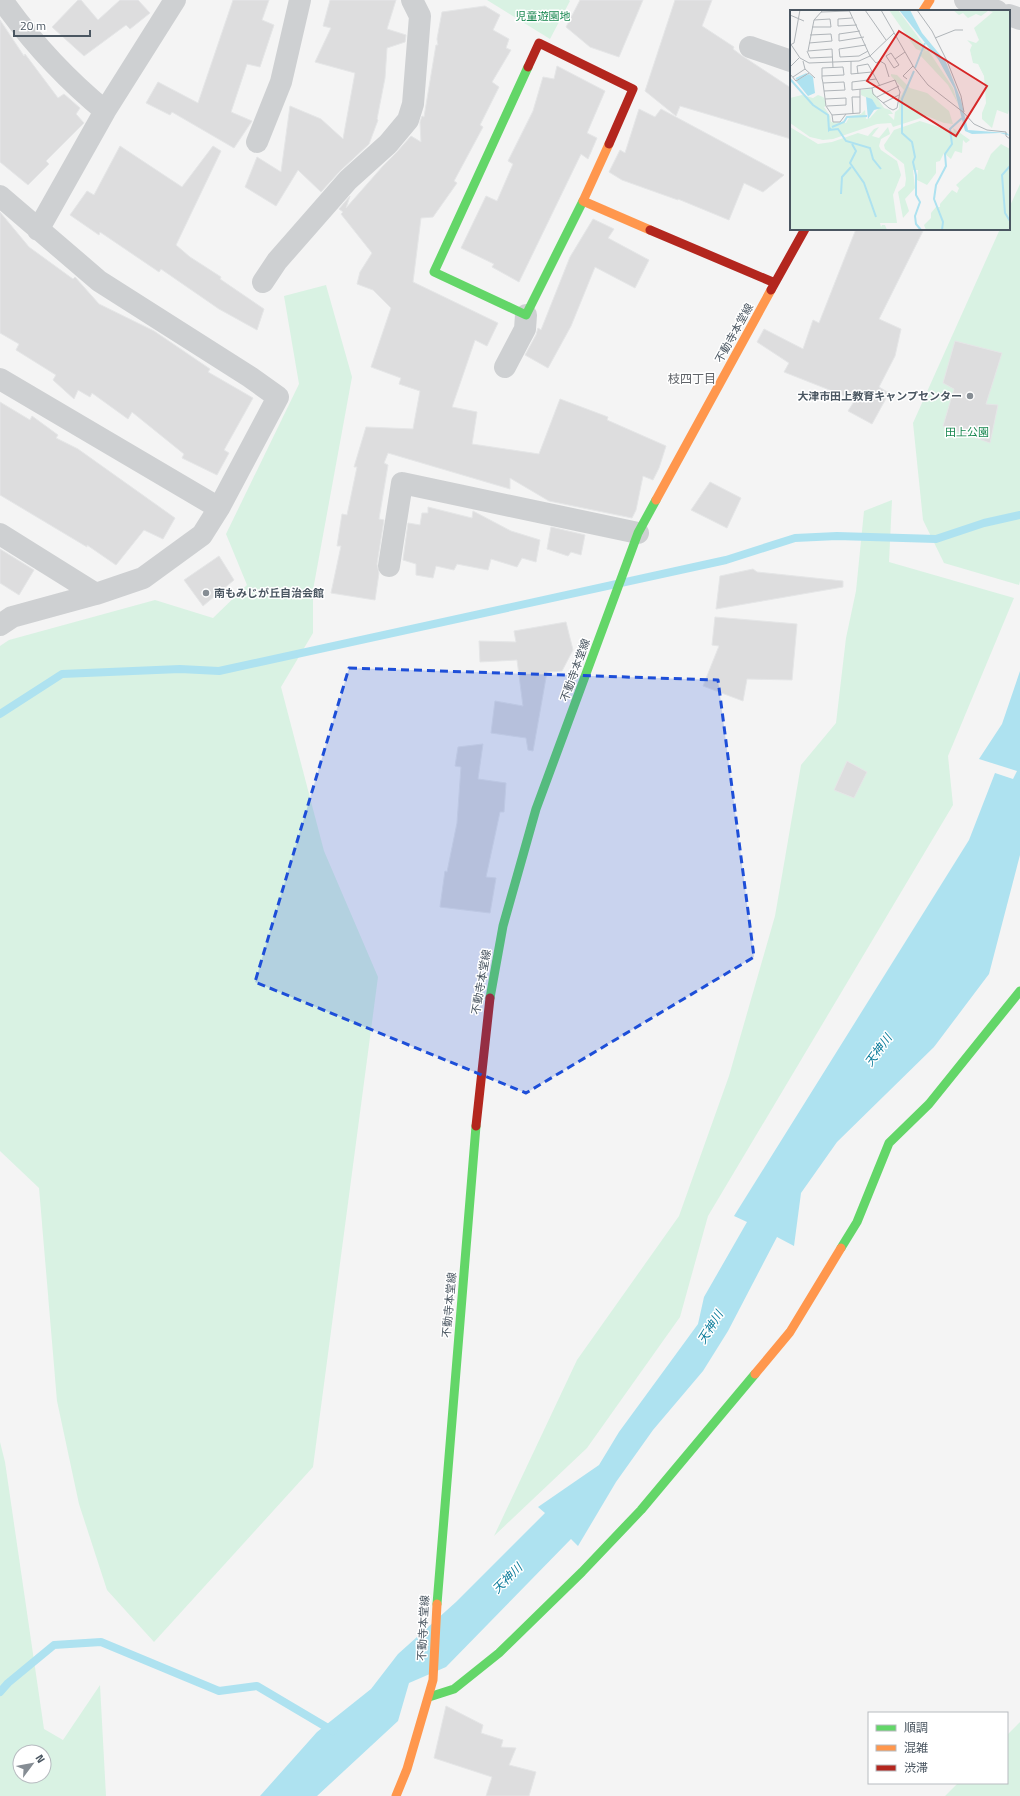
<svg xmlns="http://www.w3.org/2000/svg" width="1020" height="1796" viewBox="0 0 1020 1796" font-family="'Titillium Web','Noto Sans JP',sans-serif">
<rect width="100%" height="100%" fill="#f4f4f4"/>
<path fill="#d9f2e3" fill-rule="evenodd" d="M 487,0 L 569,0 L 570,1 L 550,39 Z
M 1020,184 L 1020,581 L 1019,585 L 944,563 L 923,520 L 913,423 L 1000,229 L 1009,229 L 1009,208 Z
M 326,285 L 352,377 L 313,590 L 313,633 L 281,687 L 324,851 L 378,977 L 313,1467 L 154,1642 L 107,1590 L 79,1504 L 57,1401 L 39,1188 L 0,1151 L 0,646 L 9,640 L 155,600 L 213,618 L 247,585 L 226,534 L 299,384 L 284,296 Z
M 892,500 L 889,562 L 1014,598 L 948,756 L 953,805 L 708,1216 L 680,1317 L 587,1448 L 494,1536 L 577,1360 L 679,1216 L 729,1076 L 775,916 L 801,765 L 836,723 L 846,638 L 856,591 L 864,511 Z
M 0,1442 L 5,1462 L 44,1729 L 63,1740 L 100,1685 L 106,1796 L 0,1796 ZM 20,1752 L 44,1752 L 44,1776 L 20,1776 Z
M 1020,1722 L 1020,1796 L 945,1796 L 958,1783 L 1007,1783 L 1007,1735 Z"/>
<path fill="#aee2f0" d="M 1020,671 L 1020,855 L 989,974 L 934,1047 L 837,1142 L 801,1193 L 794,1246 L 777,1237 L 728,1331 L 703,1371 L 653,1430 L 616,1482 L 578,1546 L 571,1539 L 446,1667 L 409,1683 L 398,1721 L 317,1796 L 260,1796 L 317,1732 L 371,1689 L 398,1654 L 456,1602 L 545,1513 L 538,1507 L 599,1465 L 619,1432 L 698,1324 L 704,1297 L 747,1222 L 734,1216 L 969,840 L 995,773 L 1013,779 L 1017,771 L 979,759 L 1002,724 Z"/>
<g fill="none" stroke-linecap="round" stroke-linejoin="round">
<path stroke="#aee2f0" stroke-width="8" d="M 0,714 L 62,674 L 180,669 L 219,671 L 726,560 L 795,538 L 837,536 L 936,539 L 984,523 L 1020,515
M 0,1692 L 8,1683 L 54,1645 L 101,1642 L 219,1691 L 257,1686 L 333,1731"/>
</g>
<path fill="#ddddde" stroke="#e5e6e7" d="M 78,0 L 81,0 L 98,20 L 120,0 L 138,0 L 150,13 L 130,29 L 126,25 L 84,56 L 52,27 Z
M 233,0 L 269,0 L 262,20 L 274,25 L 260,67 L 247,64 L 231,112 L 252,121 L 234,148 L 172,112 L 170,115 L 146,103 L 158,82 L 198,103 Z
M 330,0 L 396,0 L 387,29 L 406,35 L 405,42 L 387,48 L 385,78 L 377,119 L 378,120 L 369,144 L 340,171 L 321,192 L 298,170 L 276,206 L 245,187 L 257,157 L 281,172 L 290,106 L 321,119 L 343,139 L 355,73 L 315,62 L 331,28 L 323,26 Z
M 580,0 L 643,0 L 619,57 L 590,47 L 566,27 Z
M 675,0 L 712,0 L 702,26 L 734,47 L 733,49 L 741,55 L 791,88 L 791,139 L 680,106 L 676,116 L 645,91 Z
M 485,6 L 500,15 L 493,30 L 509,39 L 506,48 L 511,50 L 492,82 L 499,87 L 480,125 L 483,127 L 454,181 L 457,183 L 433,217 L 421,218 L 413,282 L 498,323 L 487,346 L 475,340 L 452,407 L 477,412 L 472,444 L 539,454 L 560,399 L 608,417 L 607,420 L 666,446 L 659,468 L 653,480 L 643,476 L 636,510 L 632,518 L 549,501 L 510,478 L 510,489 L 388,453 L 384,463 L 388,465 L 379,519 L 384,520 L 377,564 L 379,573 L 375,600 L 331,593 L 341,546 L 337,546 L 342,514 L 347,515 L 357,467 L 354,467 L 366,427 L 413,429 L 420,391 L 399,384 L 401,378 L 371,367 L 391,308 L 373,290 L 357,284 L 360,272 L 372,253 L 341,214 L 343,212 L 339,209 L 350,196 L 346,208 L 383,166 L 396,153 L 411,136 L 421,142 L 420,122 L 422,116 L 424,117 L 436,45 L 438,45 L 437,39 L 442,12 Z
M 0,20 L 24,56 L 25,54 L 58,98 L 64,94 L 80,108 L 76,114 L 84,123 L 46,161 L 49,164 L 28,185 L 0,162 Z
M 557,66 L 605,91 L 587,133 L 597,138 L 588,159 L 581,154 L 519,282 L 492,267 L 494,264 L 461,248 L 486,196 L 497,201 L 513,164 L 508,161 L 533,111 L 543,77 L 554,79 Z
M 639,109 L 655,117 L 661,109 L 784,175 L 763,192 L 744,183 L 729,220 L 678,199 L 678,200 L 622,180 L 609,172 L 620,150 L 625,153 Z
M 120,146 L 182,187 L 213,146 L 221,151 L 176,245 L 190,257 L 221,277 L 220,279 L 264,309 L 257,330 L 219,309 L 161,269 L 159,272 L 100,232 L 99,235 L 70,215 L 87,191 L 94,195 Z
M 0,212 L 29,247 L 73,279 L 75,277 L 99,304 L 154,331 L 210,369 L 208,372 L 253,398 L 224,450 L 229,453 L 217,475 L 182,458 L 184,454 L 132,412 L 128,419 L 92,393 L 90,397 L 78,390 L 74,399 L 53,380 L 56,375 L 16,350 L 19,344 L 0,333 Z
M 593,219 L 614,229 L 608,238 L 649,260 L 635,288 L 595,267 L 571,326 L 548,368 L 525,355 L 536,335 L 538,328 L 541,330 L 570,257 Z
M 856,229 L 924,229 L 879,319 L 901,329 L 895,356 L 879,387 L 889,393 L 872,424 L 848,411 L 855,400 L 784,372 L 789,363 L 757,342 L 764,329 L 803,349 L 813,320 L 819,323 Z
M 955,341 L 1002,353 L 986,404 L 998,405 L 990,443 L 943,426 L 954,389 L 943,383 Z
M 0,402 L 30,420 L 32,416 L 58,435 L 56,438 L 78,449 L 175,518 L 163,539 L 144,530 L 116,565 L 87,545 L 87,547 L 0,495 Z
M 710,482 L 741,498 L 727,528 L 691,510 Z
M 428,507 L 472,518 L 473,511 L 511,531 L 540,540 L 536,562 L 522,558 L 517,567 L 491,559 L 488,570 L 457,564 L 454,570 L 436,566 L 433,578 L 416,575 L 416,564 L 403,560 L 408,523 L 420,525 L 422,513 L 428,513 Z
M 551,527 L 585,535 L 581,555 L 571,552 L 568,556 L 547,549 Z
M 0,549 L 34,570 L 19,595 L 0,583 Z
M 219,556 L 234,580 L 203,606 L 184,580 Z
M 753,569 L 757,572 L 843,581 L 843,587 L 716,609 L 720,576 Z
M 715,617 L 797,624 L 792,680 L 747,679 L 743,701 L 703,686 L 719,646 L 712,645 Z
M 566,622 L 573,650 L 562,671 L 547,672 L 533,751 L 528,750 L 526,738 L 491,733 L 495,701 L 523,706 L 517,660 L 480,662 L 479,641 L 516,642 L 514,631 Z
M 483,744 L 478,779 L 506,783 L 504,812 L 500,812 L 486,877 L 496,878 L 490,913 L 440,907 L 445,871 L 447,872 L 457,823 L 461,767 L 455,766 L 458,747 Z
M 847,761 L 867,772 L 854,798 L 834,790 Z
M 446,1706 L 483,1725 L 481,1733 L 503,1740 L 501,1747 L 516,1748 L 509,1765 L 536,1772 L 529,1796 L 486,1796 L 492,1777 L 434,1758 Z"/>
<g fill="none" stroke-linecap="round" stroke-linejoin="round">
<path stroke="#ced0d2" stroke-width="22" d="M 2,0 C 31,41 66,79 105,111
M 965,0 L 997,11
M 1009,15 L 1020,19
M 750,47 L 791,61
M 257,142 L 281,82 L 300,0
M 0,196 L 99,281 L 250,377 L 278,397 L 219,508 L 202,535 L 143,578 L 96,594 L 12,617 L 0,625
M 38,230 L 105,111 L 175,0
M 263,282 L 277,261 L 348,180 L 388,144 L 408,120 L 413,104 L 420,16 L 412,0
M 505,367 L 525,329 L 526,315
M 0,379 L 219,508
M 0,534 L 96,594
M 389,566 L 402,483 L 638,533"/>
<path stroke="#63d668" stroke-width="9" d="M 528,67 L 434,272 L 526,315 L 583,201
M 490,998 L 503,926 L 536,809 L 638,533 L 656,500
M 841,1248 L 857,1222 L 889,1143 L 929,1104 L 1020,991
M 437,1604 L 476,1126
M 429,1697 L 454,1689 L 499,1653 L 582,1572 L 641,1510 L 755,1374"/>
<path stroke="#ff974d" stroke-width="9" d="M 923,11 L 930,0
M 609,144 L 583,201 L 650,230
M 656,500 L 771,290
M 755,1374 L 790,1332 L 841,1248
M 396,1796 L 407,1769 L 433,1680 L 437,1604"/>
<path stroke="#b3261e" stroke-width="9" d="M 528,67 L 539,43 L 633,89 L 609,144
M 650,230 L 775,283
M 771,290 L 805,229
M 476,1126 L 490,998"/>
</g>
<path fill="#1d4ed8" fill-opacity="0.2" stroke="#1d4ed8" stroke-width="3" stroke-dasharray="8 5" stroke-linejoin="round" d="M 349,668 L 718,680 L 754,957 L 526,1093 L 255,982 Z"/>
<g fill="#868d94" stroke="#fff" stroke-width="1.5">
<circle cx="970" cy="396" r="4"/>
<circle cx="206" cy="593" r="4"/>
</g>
<g text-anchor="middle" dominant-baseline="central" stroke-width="3" stroke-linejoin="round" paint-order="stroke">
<g font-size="11" fill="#17864f" stroke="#fff">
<text x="543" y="16">児童遊園地</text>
<text x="967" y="432">田上公園</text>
</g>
<g font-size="11" fill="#4a5661" stroke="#fff">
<text transform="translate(734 333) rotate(-61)">不動寺本堂線</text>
<text transform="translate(575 670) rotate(-70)">不動寺本堂線</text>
<text transform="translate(481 982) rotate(-80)">不動寺本堂線</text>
<text transform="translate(449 1305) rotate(-85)">不動寺本堂線</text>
<text transform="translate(423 1628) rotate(-87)">不動寺本堂線</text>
</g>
<g font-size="11" font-weight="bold" fill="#4a5661" stroke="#fff" text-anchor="end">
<text x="962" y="396">大津市田上教育キャンプセンター</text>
<text x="214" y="593" text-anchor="start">南もみじが丘自治会館</text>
</g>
<g font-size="12" fill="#5f6368" stroke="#fff">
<text x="692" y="378">枝四丁目</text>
</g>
<g font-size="12" font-style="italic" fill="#0c7c9b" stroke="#fff">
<text transform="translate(878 1050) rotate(-54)">天神川</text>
<text transform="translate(710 1327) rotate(-58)">天神川</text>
<text transform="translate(507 1578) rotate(-45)">天神川</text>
</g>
</g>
<g transform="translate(790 10)">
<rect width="220" height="220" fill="#f4f4f4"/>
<path d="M 99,0 L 108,0 L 137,39 L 134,42 L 126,39 ZM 163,0 L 220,0 L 220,96 L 218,104 L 207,100 L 202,118 L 192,109 L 192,103 L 196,93 L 194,66 L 188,54 L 183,53 L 180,40 L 182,35 L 177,30 L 186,33 L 189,30 L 184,18 L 203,2 L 198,1 L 191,6 L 186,4 L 178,8 L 173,3 L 169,5 ZM 138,40 L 163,78 L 168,94 L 158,75 L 129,44 ZM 101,64 L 107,65 L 120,78 L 137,83 L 159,101 L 163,114 L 154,113 L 137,106 L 103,117 L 101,113 L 87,114 L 43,129 L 33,130 L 20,127 L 0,113 L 0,88 L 12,85 L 23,88 L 28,85 L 33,87 L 32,89 L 34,87 L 36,96 L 34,97 L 40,106 L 41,112 L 56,113 L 60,106 L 71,104 L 75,100 L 76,109 L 80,108 L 88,99 L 83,91 L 71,85 L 71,80 L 81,79 L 94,98 L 100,100 L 103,104 L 98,104 L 104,110 L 105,102 L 109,99 L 109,90 L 114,80 L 101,66 ZM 130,111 L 164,122 L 163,118 L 180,130 L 176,133 L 173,130 L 172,143 L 165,141 L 161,149 L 154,143 L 150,151 L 146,152 L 146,163 L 137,175 L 127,170 L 128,160 L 123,160 L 125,178 L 115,189 L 119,201 L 113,208 L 108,182 L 115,176 L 116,169 L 114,154 L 95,139 L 94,135 L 104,120 ZM 0,117 L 28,134 L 42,132 L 68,123 L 78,126 L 84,119 L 89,117 L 82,126 L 89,128 L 98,117 L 100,124 L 91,129 L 89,136 L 91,140 L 107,151 L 111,165 L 103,185 L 107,213 L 90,213 L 91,217 L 92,215 L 95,215 L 97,220 L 0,220 ZM 211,134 L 220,139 L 220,220 L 136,220 L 134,215 L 141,208 L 141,203 L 146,197 L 150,197 L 150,194 L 162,180 L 167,183 L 169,178 L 166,175 L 186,157 L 194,160 L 201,144 Z" fill="#d9f2e3"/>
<path d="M 109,0 L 120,0 L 132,23 L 156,52 L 171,90 L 178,120 L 217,123 L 220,126 L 210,123 L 182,124 L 175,121 L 164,78 L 148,49 ZM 19,64 L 23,67 L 25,83 L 18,86 L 6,71 ZM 76,87 L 82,89 L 87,97 L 92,98 L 84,100 L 78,109 Z" fill="#aee2f0"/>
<path fill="none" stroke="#aee2f0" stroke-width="2" d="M 125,58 L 135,33M 124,61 L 112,89 L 112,123 L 122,132 L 125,147 L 123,152 L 126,165 L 126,185 L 130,192 L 125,206 L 126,214 L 131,220M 0,69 L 23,95 L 38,105 L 39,120 L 41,118M 6,69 L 17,64M 42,117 L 54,112 L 57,107 L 77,106M 39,120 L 48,119 L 56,131 L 80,138 L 83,149 L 91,159M 62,134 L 66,141 L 60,153 L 74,173 L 86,207M 220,156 L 212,165 L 215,203 L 220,211M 51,184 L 52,167 L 61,157M 152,220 L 153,212 L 144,189 L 146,175 L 156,156 L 155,144 L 162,134 L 160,119 L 172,108"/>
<path fill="none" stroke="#b0b5b9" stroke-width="1" d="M 33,0 L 24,10 L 18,41 L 42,39 L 43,58M 59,0 L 80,46 L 86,53 L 90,51 L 95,54 L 99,67M 75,0 L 96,30M 91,0 L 123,56 L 138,75 L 173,102 L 184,114 L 197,120 L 216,122 L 216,126 L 220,129M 127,0 L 142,21 L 157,51 L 171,86 L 174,102M 31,2 L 59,1M 0,5 L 14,11M 62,8 L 48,9 L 48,16 L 67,15M 22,17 L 41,17 L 40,9 L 24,10M 70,21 L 49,24 L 49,31 L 74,27M 145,28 L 165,20 L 173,20M 0,33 L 10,48 L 19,53 L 69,51 L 80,46 L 104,23M 19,33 L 42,31 L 41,24 L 20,25M 0,35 L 4,33 L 10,0M 76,35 L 49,39 L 50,47 L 69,46 L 78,41M 17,41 L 20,48 L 42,47M 105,49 L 109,55 L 104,58 L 96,46 L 101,43 L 105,49 L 115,42M 13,51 L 15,59 L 25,68M 61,51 L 61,64 L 82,62M 0,57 L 9,48M 0,64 L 6,71 L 19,63M 68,64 L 67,56 L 78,54 L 90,76M 32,66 L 54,65 L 53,57 L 32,58 L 32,68 L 33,73 L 36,96 L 42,105 L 70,103 L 70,79M 3,67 L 15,59M 117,69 L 113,66 L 123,56M 33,73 L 54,72 L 55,80 L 34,81M 82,78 L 83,84 L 99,98 L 103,100 L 107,98 L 110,82 L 105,70 L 82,78 L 62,80 L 62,72 L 86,69M 87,87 L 109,76M 35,89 L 56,88 L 56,95 L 37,96M 93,93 L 109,85M 63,104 L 62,87 L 70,87M 42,105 L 43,112 L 50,112 L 56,104"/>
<path fill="#d62828" fill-opacity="0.15" stroke="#d62828" stroke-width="2" d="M 109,21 L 197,76 L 166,126 L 77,71 Z"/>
<rect width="220" height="220" fill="none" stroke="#4a5661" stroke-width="2"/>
</g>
<rect x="868" y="1712" width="140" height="72" fill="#ffffff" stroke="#b7bbc0"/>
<rect x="876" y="1725" width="20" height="6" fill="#63d668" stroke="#b7bbc0"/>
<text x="904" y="1732" font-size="12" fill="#4a5661">順調</text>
<rect x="876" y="1745" width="20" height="6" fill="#ff974d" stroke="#b7bbc0"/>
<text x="904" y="1752" font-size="12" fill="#4a5661">混雑</text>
<rect x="876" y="1765" width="20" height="6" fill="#b3261e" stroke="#b7bbc0"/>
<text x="904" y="1772" font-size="12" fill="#4a5661">渋滞</text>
<g transform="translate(32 1764) rotate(58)"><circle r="19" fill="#ffffff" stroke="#b7bbc0"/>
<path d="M0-3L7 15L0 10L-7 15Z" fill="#868d94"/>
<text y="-6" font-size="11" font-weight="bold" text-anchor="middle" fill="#4a5661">N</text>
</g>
<path d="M14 30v6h76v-6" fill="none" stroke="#4a5661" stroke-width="2"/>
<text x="20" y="30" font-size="12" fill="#4a5661" stroke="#ffffff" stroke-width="3" paint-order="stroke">20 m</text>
</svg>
